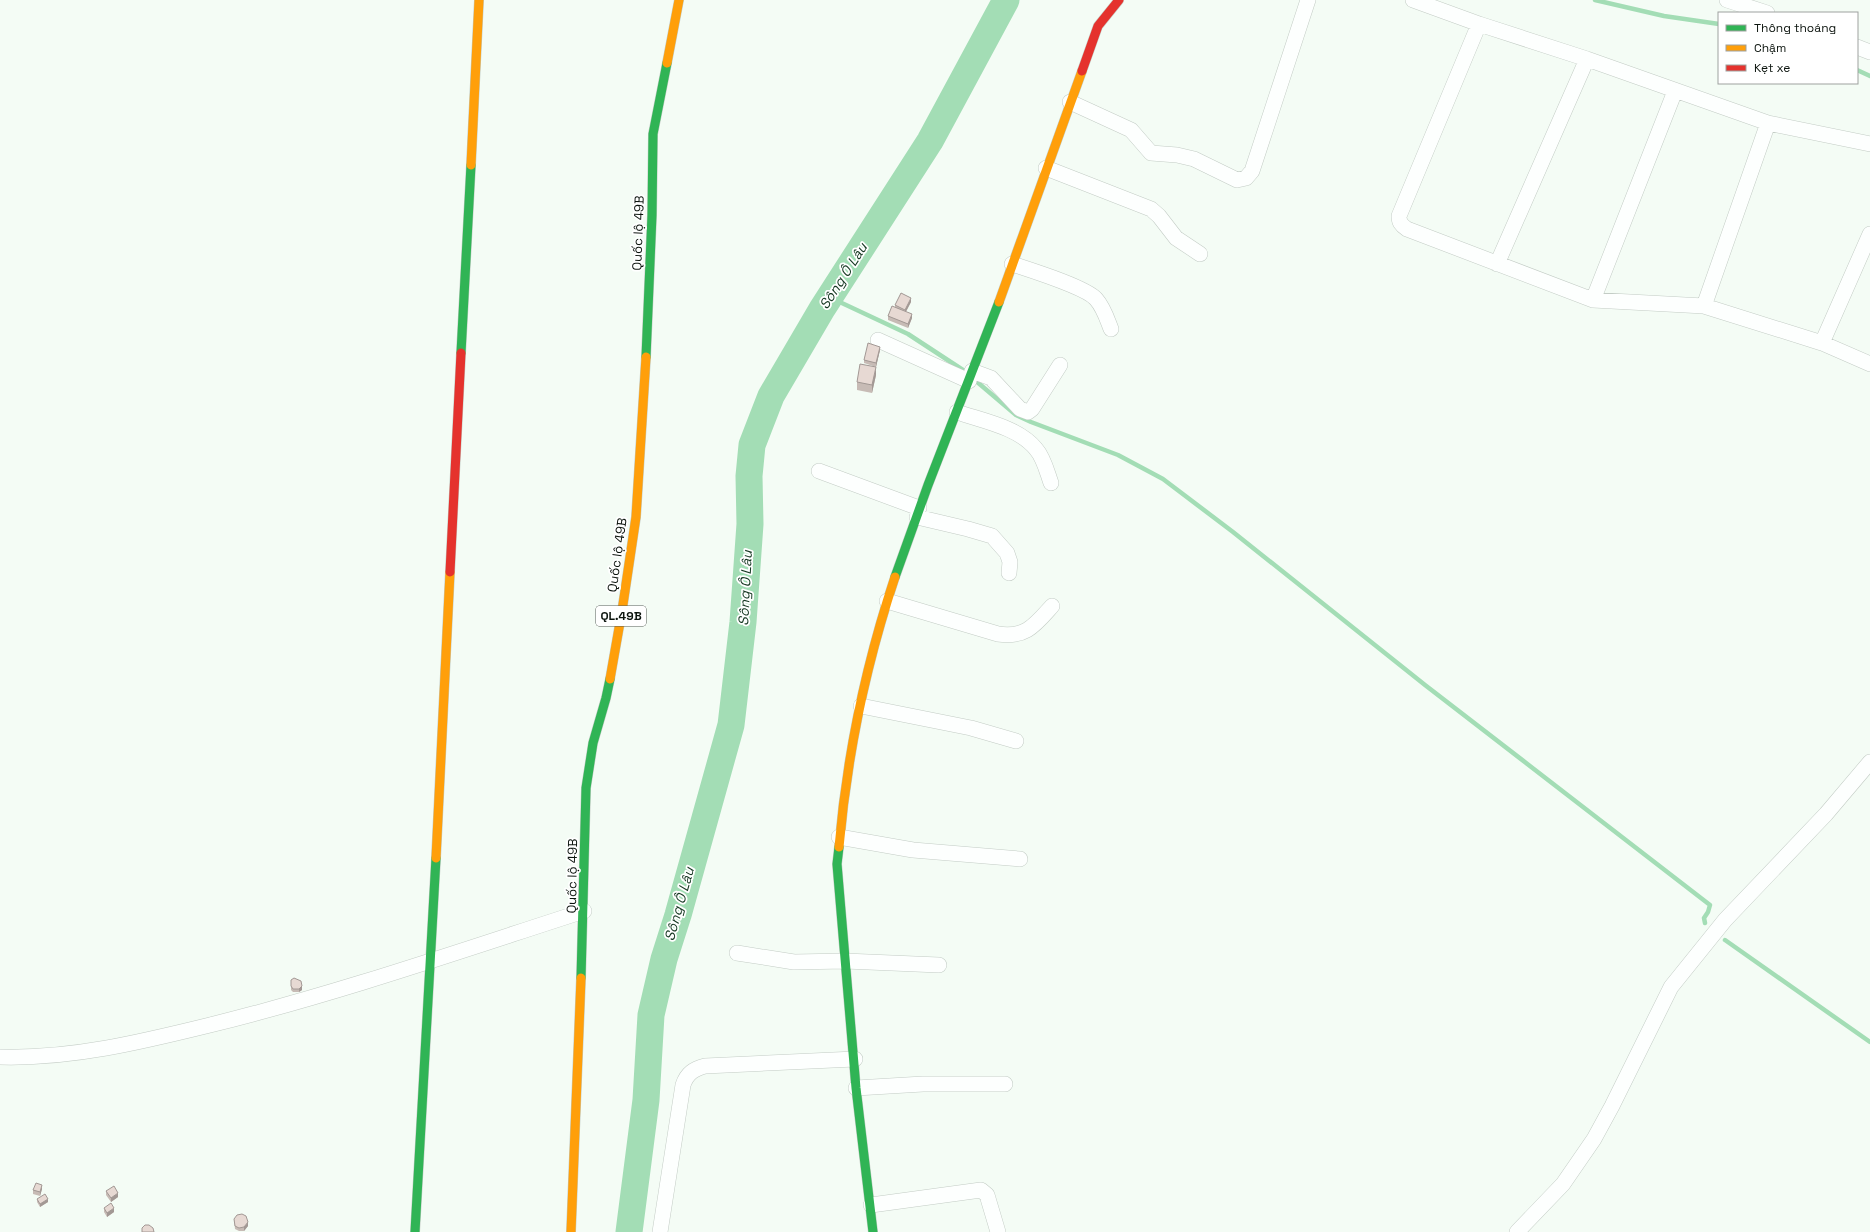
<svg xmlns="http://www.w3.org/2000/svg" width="1870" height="1232" viewBox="0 0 1870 1232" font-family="'Space Grotesk',sans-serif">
<rect width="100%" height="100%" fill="#f4fcf5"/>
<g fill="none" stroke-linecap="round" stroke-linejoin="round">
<path stroke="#a3ddb5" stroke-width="4.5" d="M 1595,0 L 1664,16 L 1719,24
M 1857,70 L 1870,76
M 829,297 L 908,334 L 966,372
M 976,381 L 1016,415 L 1031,422 L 1118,455 L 1163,479 L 1233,532 L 1425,685 L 1710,905 L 1708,912 L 1704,918 L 1705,923
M 1725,940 L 1870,1042"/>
<path stroke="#a3ddb5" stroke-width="27" d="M 629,1232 L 646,1100 L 651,1015 L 664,959 L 678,915 L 731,725 L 743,622 L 750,524 L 749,476 L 752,445 L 771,396 L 822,309 L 930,141 L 1006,0"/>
<defs>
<path id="street" d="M 1413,0 L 1479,24 L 1587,59 L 1768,123 L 1870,144
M 1727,0 L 1767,13
M 1479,24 L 1399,216 C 1399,222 1401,225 1407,229 L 1593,300 L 1704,306 L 1822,343 L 1870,364
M 1857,47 L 1870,52
M 1070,102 L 1131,130 L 1151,153 L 1177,155 L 1194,159 L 1237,180 L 1246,178 L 1252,171 L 1308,0
M 1046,168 L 1151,209 L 1159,216 L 1176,238 L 1200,254
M 1012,264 C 1030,270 1085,287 1096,299 C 1104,308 1107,319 1111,329
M 1497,264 L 1587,59
M 1593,300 L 1675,91
M 1704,306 L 1768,123
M 878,340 L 969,381
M 1822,343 L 1870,234
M 972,371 L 991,378 L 1020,409 L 1028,412 L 1032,409 L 1060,365
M 957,412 C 983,421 1018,427 1036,449 C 1044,458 1047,472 1051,483
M 819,471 L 919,508
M 917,517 L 968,529 L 992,536 L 1007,553 L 1010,562 L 1009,573
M 887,601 L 998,634 C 1026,638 1035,625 1052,606
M 861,706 L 971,728 L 1016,741
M 839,837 L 913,850 L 1020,859
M 737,953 L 794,962 L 845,961 L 939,965
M 0,1057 C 71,1059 141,1042 210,1025 C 336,994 460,951 584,911
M 856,1088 L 923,1084 L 1005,1084
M 871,1205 L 981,1190 L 987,1195 L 998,1232
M 660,1232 L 683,1085 C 687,1073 694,1069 705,1066 L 855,1059
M 1517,1232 L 1563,1184 L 1594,1139 L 1612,1106 L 1671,987 L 1725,920 L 1826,814 L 1870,762"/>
<path id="fast" d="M 461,353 L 471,165
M 646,357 L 652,215 L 653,134 L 667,63
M 895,577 L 928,485 L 999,302
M 839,847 L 837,864 L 856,1088 L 873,1232
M 581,978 L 586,788 L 593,743 L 606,698 L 610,679
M 415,1232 L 436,858"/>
<path id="slow" d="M 667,63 L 679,0
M 471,165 L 479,0
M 999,302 L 1082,71
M 610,679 L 622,611 L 636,517 L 646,357
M 839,847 C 847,755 866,664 895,577
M 436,858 L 450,572
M 571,1232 L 581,978"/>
<path id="jam" d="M 1082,71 L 1098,26 L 1119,0
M 450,572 L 461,353"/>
</defs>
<use href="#street" stroke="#c3ccc5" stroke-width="16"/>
<use href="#fast" stroke="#c3ccc5" stroke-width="10"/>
<use href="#slow" stroke="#c3ccc5" stroke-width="10"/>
<use href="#jam" stroke="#c3ccc5" stroke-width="10"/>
<use href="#street" stroke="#fdfffe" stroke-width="15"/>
<use href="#fast" stroke="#30b455" stroke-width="9"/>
<use href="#slow" stroke="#ff9f0a" stroke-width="9"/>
<use href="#jam" stroke="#e5322d" stroke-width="9"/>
</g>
<path fill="#c7bbb5" d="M 911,302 L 906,312 L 912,318 L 908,328 L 888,320 L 888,316 L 895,307 L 895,305 Z
M 880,350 L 876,367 L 864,363 L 864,360 Z
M 876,375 L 872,393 L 857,390 L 857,382 Z
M 291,980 L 302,990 L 299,992 L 293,992 L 291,990 Z
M 42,1189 L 40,1196 L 33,1194 L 33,1190 Z
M 106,1191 L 118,1197 L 111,1202 L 106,1195 Z
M 37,1199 L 48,1202 L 40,1207 L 37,1202 Z
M 104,1208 L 114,1212 L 107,1217 L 104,1212 Z
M 234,1219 L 248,1226 L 244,1231 L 239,1231 L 235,1229 Z"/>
<path fill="#a29894" d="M 911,298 L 911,302 L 905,313 L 905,310 Z
M 912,314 L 912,318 L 908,328 L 908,324 Z
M 880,347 L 880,350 L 876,367 L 876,363 Z
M 876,367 L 876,375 L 872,393 L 872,385 Z
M 302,986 L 302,990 L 299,992 L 299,989 Z
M 42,1185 L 42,1189 L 40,1196 L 40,1192 Z
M 118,1193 L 118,1197 L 111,1202 L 111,1198 Z
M 48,1199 L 48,1202 L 40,1207 L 40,1204 Z
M 114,1208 L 114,1212 L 107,1217 L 107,1213 Z
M 248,1222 L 248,1226 L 244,1231 L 244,1227 Z"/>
<path fill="#e7d9d3" stroke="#a29894" d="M 901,293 L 911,298 L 905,310 L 895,305 Z
M 892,306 L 912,314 L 908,324 L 888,316 Z
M 868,343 L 880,347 L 876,363 L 864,360 Z
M 860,364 L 876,367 L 872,385 L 857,382 Z
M 294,978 L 301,981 L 302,986 L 299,989 L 293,989 L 291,986 L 291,980 Z
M 36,1183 L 42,1185 L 40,1192 L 33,1190 Z
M 114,1186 L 118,1193 L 111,1198 L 106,1191 Z
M 45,1194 L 48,1199 L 40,1204 L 37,1199 Z
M 111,1203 L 114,1208 L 107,1213 L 104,1208 Z
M 242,1214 L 246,1216 L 248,1222 L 244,1227 L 239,1228 L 235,1226 L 234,1219 L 237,1215 Z
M 145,1225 L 149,1225 L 153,1228 L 154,1232 L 142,1232 L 142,1228 Z"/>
<g text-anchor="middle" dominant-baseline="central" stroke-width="3.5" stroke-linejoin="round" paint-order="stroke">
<rect fill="#fff" stroke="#555a56" stroke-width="1" x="596" y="606" width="50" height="20" rx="3"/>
<g font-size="12" font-weight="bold" fill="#0c140e">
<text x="621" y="616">QL.49B</text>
</g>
<g font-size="13" fill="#0c140e" stroke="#fff">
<text transform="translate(638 233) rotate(-88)">Quốc lộ 49B</text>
<text transform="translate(617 555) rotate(-82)">Quốc lộ 49B</text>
<text transform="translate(572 876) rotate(-89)">Quốc lộ 49B</text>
</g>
<g font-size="14" font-style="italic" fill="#143620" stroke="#fff">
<text transform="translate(843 276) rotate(-57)">Sông Ô Lâu</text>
<text transform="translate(745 588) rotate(-87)">Sông Ô Lâu</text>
<text transform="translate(679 904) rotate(-74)">Sông Ô Lâu</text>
</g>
</g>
<rect x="1718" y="12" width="140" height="72" fill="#ffffff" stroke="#9ea19f"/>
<rect x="1726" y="25" width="20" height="6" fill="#30b455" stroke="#9ea19f"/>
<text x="1754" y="32" font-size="12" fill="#0c140e">Thông thoáng</text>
<rect x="1726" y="45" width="20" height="6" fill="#ff9f0a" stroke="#9ea19f"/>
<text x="1754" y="52" font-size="12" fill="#0c140e">Chậm</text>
<rect x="1726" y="65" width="20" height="6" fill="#e5322d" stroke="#9ea19f"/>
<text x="1754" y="72" font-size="12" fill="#0c140e">Kẹt xe</text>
</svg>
